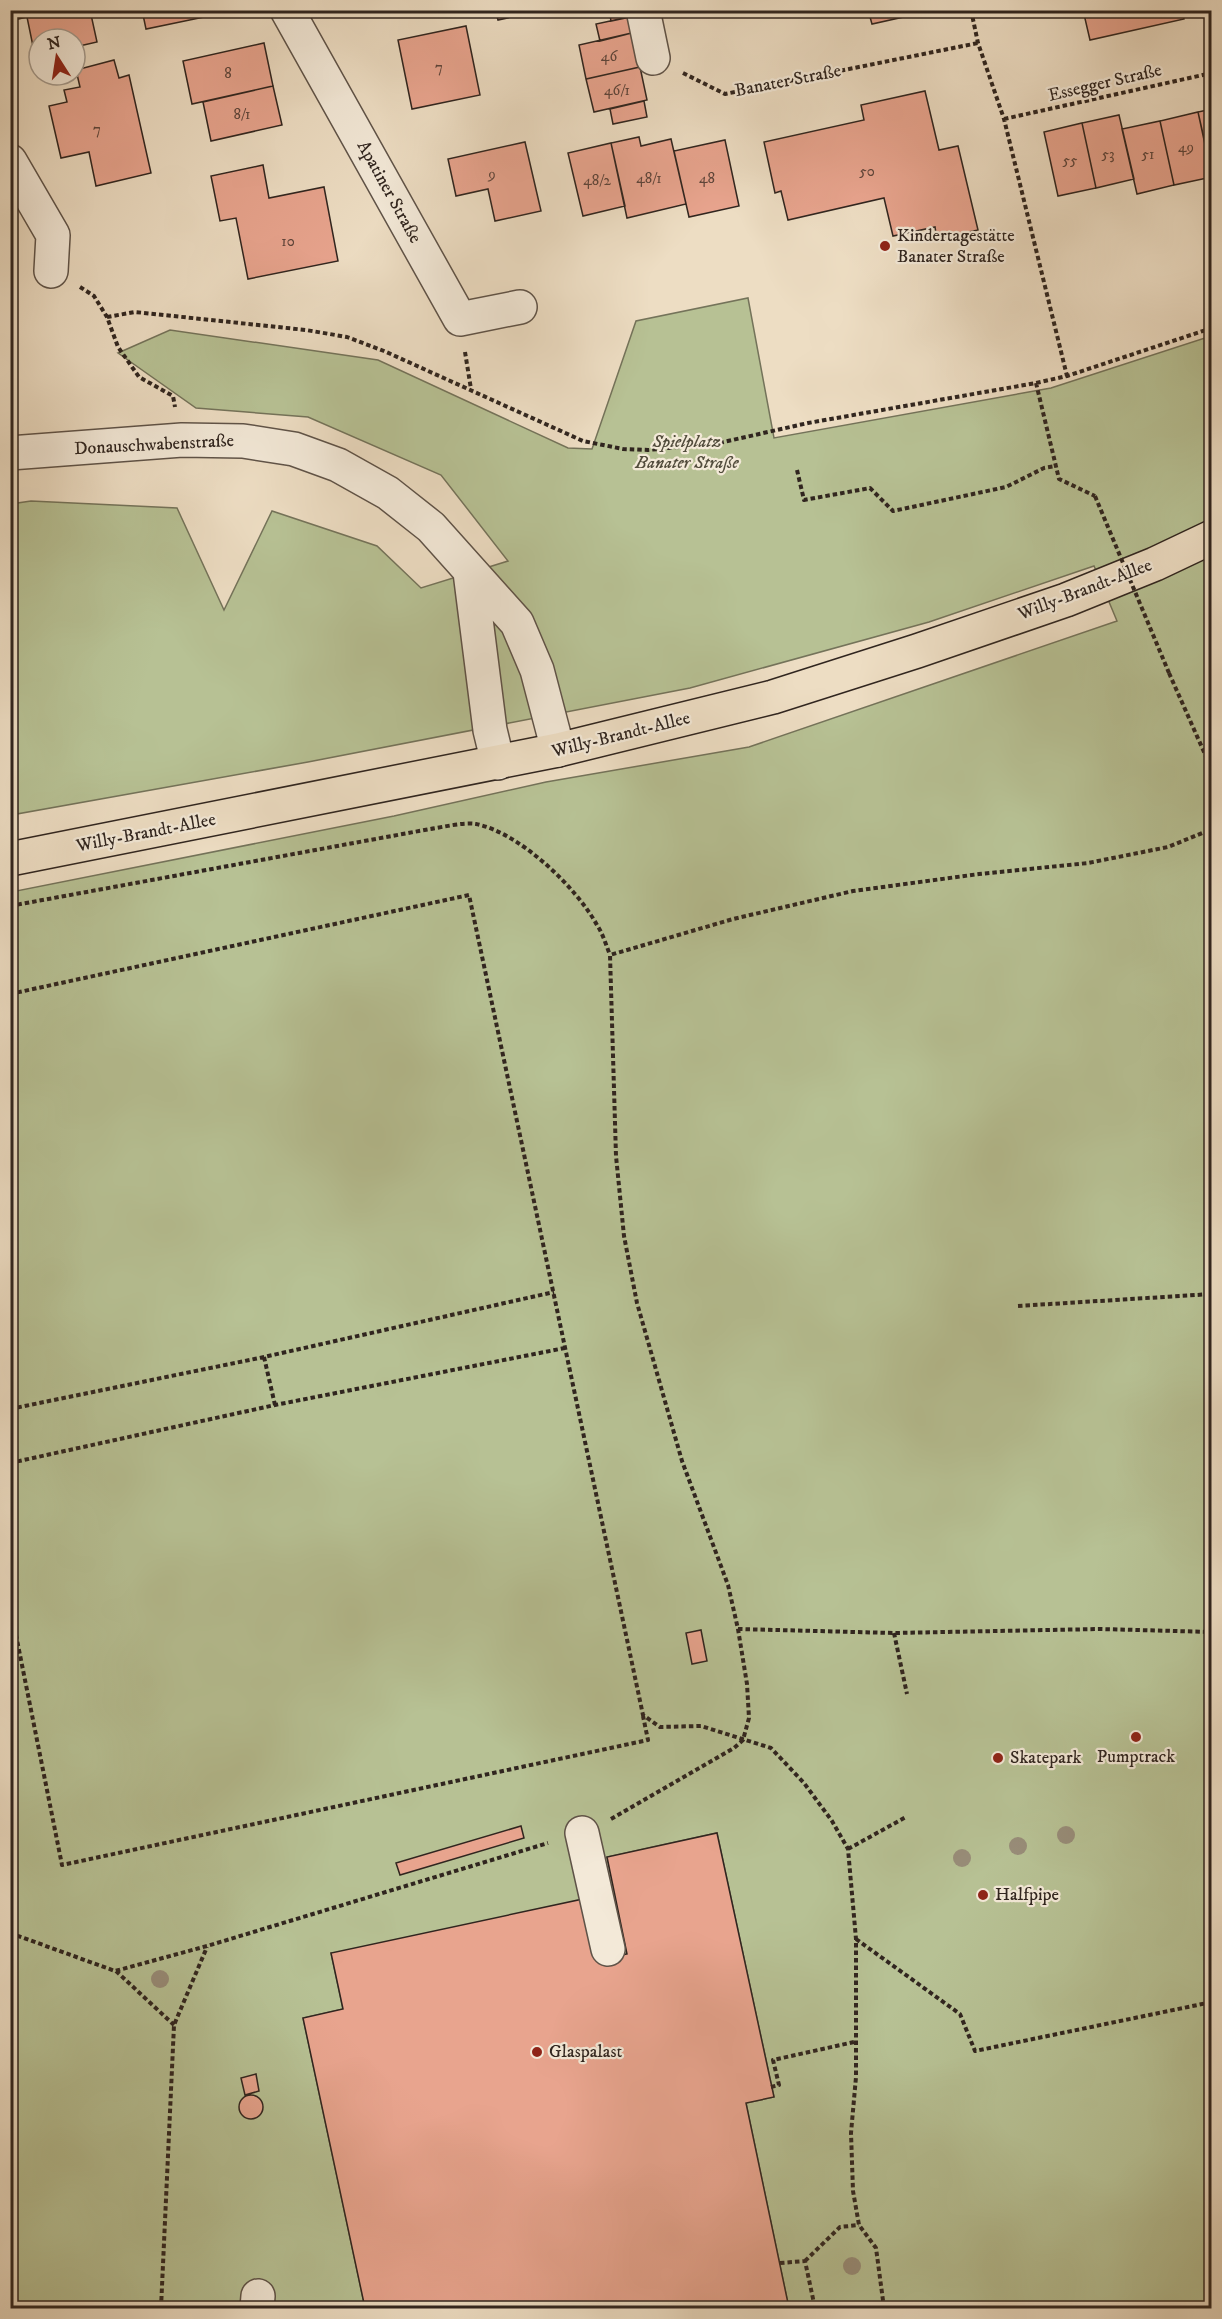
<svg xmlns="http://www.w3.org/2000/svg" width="1222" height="2319" viewBox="0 0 1222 2319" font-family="'IM FELL DW Pica',serif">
<rect width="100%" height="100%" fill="#edddc3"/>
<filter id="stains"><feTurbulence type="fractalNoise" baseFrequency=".00333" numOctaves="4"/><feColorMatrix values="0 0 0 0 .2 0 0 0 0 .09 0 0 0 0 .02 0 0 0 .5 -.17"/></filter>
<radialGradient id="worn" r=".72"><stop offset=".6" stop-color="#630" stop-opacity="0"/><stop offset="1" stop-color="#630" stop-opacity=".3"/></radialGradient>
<path fill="#b7c194" stroke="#74735a" stroke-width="1.5" d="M 748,298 L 774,438 L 1051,388 L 1211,336 L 1211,2308 L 789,2308 L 746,2103 L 774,2097 L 717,1833 L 607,1857 L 627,1954 L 596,1960 L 331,1953 L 343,2009 L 303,2018 L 365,2308 L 11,2308 L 11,892 L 394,816 L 546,782 L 749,747 L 1117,621 L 1094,566 L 929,622 L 690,688 L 308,762 L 11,815 L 11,504 L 31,501 L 177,508 L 224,610 L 272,511 L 377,546 L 421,588 L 508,561 L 441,475 L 308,417 L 196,408 L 118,353 L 170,330 L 378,360 L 568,448 L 592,449 L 636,321 Z"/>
<path fill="#e8a48e" stroke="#30251f" stroke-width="1.5" d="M 10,10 L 90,10 L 97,42 L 75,47 L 75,39 L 39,39 L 39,55 L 35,56 L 27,17 L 10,21 Z
M 142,10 L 213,10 L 214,15 L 146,29 Z
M 495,10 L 520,10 L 521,15 L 498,20 Z
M 609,10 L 624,10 L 626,18 L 611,21 Z
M 868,10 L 935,10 L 872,24 Z
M 1083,10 L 1182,10 L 1184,19 L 1090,40 Z
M 629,17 L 632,33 L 600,41 L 596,24 Z
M 466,26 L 480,95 L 412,109 L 398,40 Z
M 632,33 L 640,67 L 586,79 L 579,45 Z
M 264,43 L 273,86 L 192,104 L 183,61 Z
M 114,60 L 119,78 L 129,75 L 151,173 L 96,186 L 89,152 L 61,158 L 49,106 L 67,102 L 64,90 L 80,87 L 76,70 Z
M 640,67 L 647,100 L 594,112 L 586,79 Z
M 273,86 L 282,125 L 211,141 L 203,102 Z
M 925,91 L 939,150 L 958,146 L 978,230 L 937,239 L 935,227 L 893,236 L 884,198 L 788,220 L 781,191 L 775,193 L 764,142 L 864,120 L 861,105 Z
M 644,101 L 647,117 L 613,124 L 610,109 Z
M 1212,109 L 1212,174 L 1198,112 Z
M 1198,112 L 1212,177 L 1174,185 L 1160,121 Z
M 1119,115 L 1134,179 L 1096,188 L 1082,123 Z
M 1160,121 L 1174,185 L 1137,194 L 1122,129 Z
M 1082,123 L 1096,188 L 1058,196 L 1044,132 Z
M 639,137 L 641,146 L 671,139 L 686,204 L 627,218 L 611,143 Z
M 725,140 L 739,206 L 689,217 L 674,151 Z
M 525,142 L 541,211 L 495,221 L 488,189 L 456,196 L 448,159 Z
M 611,143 L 625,206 L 583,216 L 568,153 Z
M 263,165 L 269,198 L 324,187 L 338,261 L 248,279 L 236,218 L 220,221 L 211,176 Z
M 701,1630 L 707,1661 L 692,1664 L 686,1633 Z
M 521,1826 L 524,1838 L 400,1875 L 396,1863 Z
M 717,1833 L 774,2097 L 746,2103 L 789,2308 L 365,2308 L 303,2018 L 343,2009 L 331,1953 L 583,1899 L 596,1960 L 627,1954 L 607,1857 Z
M 256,2074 L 259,2091 L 245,2095 L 241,2078 Z
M239 2107a12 12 0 1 1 24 0a12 12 0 1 1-24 0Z"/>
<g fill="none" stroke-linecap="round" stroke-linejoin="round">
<defs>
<path id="minor" d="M 287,10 L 460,319 L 520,307
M 643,10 L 653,58
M 10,161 L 53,235 L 51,271
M 10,453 L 182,440 L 243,441 L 294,449 L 338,465 L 388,493 L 431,527 L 517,623 L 537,670 L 558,750
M 470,572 L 490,730 L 498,763
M 582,1833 L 608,1949
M 257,2308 L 258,2296"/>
<path id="major" d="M 10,859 L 558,750 L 773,697 L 917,651 L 1066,600 L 1155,564 L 1212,537"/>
</defs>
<use href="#minor" stroke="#5f5348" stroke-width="36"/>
<use href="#major" stroke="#30251f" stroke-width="36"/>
<path stroke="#30251f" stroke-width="4" stroke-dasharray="4.5 3" stroke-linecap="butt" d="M 971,10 L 978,43 L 1004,119 L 1067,376
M 1206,10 L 1212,34
M 683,73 L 725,94 L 978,43
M 1004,119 L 1212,73
M 80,287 L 94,296 L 107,317 L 118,347 L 139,377 L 173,396 L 175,407
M 107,317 L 135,312 L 306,330 L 347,337 L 384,351 L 583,441 L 623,449 L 648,450 L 719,443 L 808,423 L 1036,383 L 1067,376 L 1212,328
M 465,352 L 471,389
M 1036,383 L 1059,479 L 1095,496
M 797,470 L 804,500 L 870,488 L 893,511 L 1006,487 L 1044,468 L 1056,466
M 1169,673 L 1212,770
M 10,906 L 430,829 C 444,827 463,822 476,824 C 520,833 576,887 597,925 C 603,934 606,945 610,955
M 10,994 L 469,895 L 643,1715 L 660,1727 L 701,1726 L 771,1748 L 804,1783 L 832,1821 L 848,1849 L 856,1939 L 856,2077 L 851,2133 L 853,2191 L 859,2225 L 876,2248 L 884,2308
M 1018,1306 L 1212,1294
M 264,1357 L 275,1405
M 10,1409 L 264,1357 L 554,1292
M 10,1463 L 275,1405 L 565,1348
M 10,1605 L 62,1865 L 648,1740 L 643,1716
M 738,1629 L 894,1633 L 1100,1629 L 1212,1632
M 894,1633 L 907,1694
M 611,1819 L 734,1748 L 743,1740 L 749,1718 L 747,1684 L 738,1629 L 728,1585 L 682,1461 L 637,1303 L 624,1236 L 616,1156 L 610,955 L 733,919 L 853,891 L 979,874 L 1088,863 L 1168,847 L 1212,829
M 848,1849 L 906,1817
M 10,1933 L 115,1971 L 207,1946 L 548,1843
M 856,1939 L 960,2014 L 975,2051 L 1212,2002
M 116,1971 L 174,2025
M 771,2087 L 779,2085 L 773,2060 L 854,2042
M 805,2261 L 840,2227 L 859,2225
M 780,2263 L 805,2261 L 815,2308
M 161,2308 L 174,2025 L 207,1947"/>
<use href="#minor" stroke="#f3e9d8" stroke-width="33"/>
<use href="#major" stroke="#edddc3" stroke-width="33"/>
<path stroke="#30251f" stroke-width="4" stroke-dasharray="4.5 3" stroke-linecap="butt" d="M 1095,496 L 1169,673"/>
</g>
<g fill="#988d79">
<circle cx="1066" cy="1835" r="9"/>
<circle cx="1018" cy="1846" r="9"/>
<circle cx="962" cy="1858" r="9"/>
<circle cx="160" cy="1979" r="9"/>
<circle cx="852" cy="2266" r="9"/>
</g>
<g fill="#8f2418" stroke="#f3e9d8" stroke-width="2">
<circle cx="885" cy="246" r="6"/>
<circle cx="1136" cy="1737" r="6"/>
<circle cx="998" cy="1758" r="6"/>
<circle cx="983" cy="1895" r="6"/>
<circle cx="537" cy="2052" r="6"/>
</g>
<g text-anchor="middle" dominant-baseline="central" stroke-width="4.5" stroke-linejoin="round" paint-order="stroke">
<g font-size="15" fill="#5e453b">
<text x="609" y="56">46</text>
<text x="439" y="67">7</text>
<text x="228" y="73">8</text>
<text x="617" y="90">46/1</text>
<text x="242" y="114">8/1</text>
<text x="97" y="129">7</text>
<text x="1186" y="147">49</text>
<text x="1108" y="154">53</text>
<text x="1148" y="154">51</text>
<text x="1070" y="160">55</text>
<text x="867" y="171">50</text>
<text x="492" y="174">9</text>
<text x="649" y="178">48/1</text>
<text x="707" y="178">48</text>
<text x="597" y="180">48/2</text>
<text x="288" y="241">10</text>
</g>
<g font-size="18" fill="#30251f" stroke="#f3e9d8">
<text transform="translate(788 81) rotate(-11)">Banater Straße</text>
<text transform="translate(1105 83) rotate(-13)">Essegger Straße</text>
<text transform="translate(389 192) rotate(61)">Apatiner Straße</text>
<text transform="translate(154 445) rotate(-3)">Donauschwabenstraße</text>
<text transform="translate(1085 590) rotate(-21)">Willy-Brandt-Allee</text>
<text transform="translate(621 735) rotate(-14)">Willy-Brandt-Allee</text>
<text transform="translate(146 833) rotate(-11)">Willy-Brandt-Allee</text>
</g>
<g font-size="18" fill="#30251f" stroke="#f3e9d8" text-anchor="start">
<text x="897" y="236">Kindertagestätte<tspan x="897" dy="21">Banater Straße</tspan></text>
<text x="1136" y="1757" text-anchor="middle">Pumptrack</text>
<text x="1010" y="1758">Skatepark</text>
<text x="995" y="1895">Halfpipe</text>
<text x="549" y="2052">Glaspalast</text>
</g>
<g font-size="18" font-style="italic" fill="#524c3c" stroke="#f3e9d8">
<text x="687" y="442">Spielplatz<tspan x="687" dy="21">Banater Straße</tspan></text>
</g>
</g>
<rect width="1222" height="2319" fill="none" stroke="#edddc3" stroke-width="36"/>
<rect x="12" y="12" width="1198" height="2295" fill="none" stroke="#30251f" stroke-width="3"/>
<rect x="18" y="18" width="1186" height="2283" fill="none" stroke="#30251f" stroke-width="1.5"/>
<g transform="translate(57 57) rotate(348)"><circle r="28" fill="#f3e9d8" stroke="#a59b8e" stroke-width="1.5"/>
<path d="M0-4.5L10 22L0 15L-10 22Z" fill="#8f2418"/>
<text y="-9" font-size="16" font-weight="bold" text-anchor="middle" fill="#30251f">N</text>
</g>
<rect width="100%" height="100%" filter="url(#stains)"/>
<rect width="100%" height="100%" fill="url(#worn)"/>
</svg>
